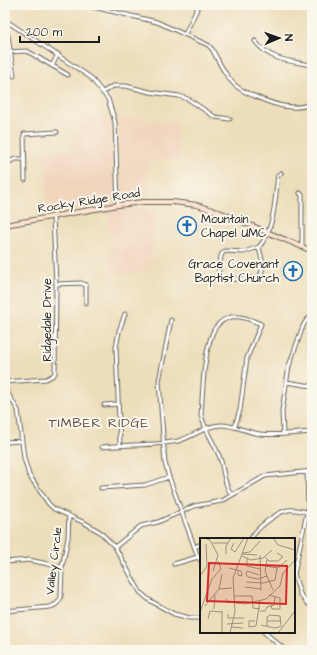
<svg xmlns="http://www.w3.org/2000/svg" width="317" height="655" viewBox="0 0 317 655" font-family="'Architects Daughter',sans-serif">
<rect width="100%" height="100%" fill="#fbf7ec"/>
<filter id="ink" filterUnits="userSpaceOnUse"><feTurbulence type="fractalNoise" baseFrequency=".025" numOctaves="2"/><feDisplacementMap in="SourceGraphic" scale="8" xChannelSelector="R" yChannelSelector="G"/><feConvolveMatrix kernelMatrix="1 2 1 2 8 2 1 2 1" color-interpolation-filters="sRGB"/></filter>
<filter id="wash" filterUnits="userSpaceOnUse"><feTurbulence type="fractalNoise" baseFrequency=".012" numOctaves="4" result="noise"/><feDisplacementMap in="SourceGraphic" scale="16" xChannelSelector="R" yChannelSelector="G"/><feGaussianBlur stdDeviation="0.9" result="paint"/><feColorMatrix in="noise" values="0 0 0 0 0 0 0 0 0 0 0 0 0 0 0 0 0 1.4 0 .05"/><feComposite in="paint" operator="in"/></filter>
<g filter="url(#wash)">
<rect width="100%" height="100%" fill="#eddebb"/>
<path fill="#f1d5bd" d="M 78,115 L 112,119 L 115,202 L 48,215 L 44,153 L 78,152 Z
M 117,117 L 176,122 L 179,159 L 147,161 L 147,196 L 121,199 Z
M 144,208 L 154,214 L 152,263 L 146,272 L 112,275 L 107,210 Z"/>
</g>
<g filter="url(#ink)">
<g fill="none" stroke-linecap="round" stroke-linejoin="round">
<defs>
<path id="street" d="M 85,5 L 157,22 L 208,45 L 212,49 C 218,60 224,74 233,83 C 238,89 245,92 252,95 C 269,103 294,113 312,103
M 5,20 L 90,77 L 108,99 L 115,122 L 118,205
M 185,34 L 199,5
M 8,36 L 14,76
M 255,41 C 270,61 290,61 312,65
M 5,52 L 27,51 L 68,75
M 52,66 L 58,54
M 103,92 L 113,86 L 126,86 L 150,92 L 179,96 L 188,99 L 215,117 L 230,119
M 5,164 L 15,159 L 24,159
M 25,180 L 24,134 L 57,132
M 300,193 L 302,195 L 302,247
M 259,247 L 244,252 L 227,251 L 223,252 L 221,256 L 218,276 L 221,280 L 259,278 C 266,267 261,258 259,247 C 275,229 275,197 278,175 L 281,173
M 56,284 L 81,283 L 86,285 L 86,304
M 171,320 L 159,381 L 165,463 L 169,477 L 198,557 L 201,561
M 5,382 L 46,379 L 52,376 L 55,373 L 56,284 L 53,216
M 286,382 L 312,386
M 5,389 L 18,410 L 24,458 L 29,475 L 48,503 L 54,509 L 85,523 L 100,532 L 115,547 L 140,592 L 149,600 L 174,614 L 190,618 L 201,618
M 104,405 L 119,404
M 283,433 L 282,411 L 289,366 L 303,326 L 306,321 L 312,315
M 5,442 L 22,441
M 120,445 L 116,348 L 119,331 L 125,314
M 102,447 C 127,444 154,446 178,441 C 193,437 206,425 221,425 C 235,425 246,432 260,434 C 276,436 295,433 312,432
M 307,471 L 308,508 L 294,574 L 300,594 L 306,602 L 312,607
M 101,488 L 145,485 L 169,477
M 231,494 C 224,484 224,473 221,461 C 216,445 205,432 201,415 C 203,390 203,355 213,332 C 215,326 222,320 228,318 C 239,314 251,320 261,324 L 247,358 L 240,410 L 235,426
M 251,539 C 255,529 277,512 288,510 C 295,509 301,511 307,512
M 115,547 L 141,526 L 158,522 L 194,506 L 222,501 L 265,476 L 312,471
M 195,547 L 201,544
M 5,562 L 29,560 L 62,567
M 174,564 L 198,557
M 5,611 L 50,607 C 56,605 59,603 61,597 L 62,567 L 68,538 L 69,515
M 264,632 L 285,650"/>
<path id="secondary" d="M 5,225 L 118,205 L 143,202 L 173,202 L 197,205 L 219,212 L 312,251"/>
</defs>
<use href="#street" stroke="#656054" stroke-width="5"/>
<use href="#secondary" stroke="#656054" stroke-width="6"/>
<use href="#street" stroke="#fff" stroke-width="3"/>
<use href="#secondary" stroke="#fde4d0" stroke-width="4"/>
</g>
</g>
<defs>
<symbol id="church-ring" viewBox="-11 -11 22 22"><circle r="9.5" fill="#fbf7ec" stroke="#1f6fb2" stroke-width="1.5"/><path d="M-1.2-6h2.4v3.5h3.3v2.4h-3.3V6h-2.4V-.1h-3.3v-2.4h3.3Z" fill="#1f6fb2"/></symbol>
</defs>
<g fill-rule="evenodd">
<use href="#church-ring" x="176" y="215" width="22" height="22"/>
<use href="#church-ring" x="282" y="260" width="22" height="22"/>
</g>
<g text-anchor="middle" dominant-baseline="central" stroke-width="4" stroke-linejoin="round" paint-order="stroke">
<g font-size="12" fill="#1c1c1c" stroke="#fbf7ec">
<text transform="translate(89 201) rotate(-9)">Rocky Ridge Road</text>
<text transform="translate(47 320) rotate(-90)">Ridgedale Drive</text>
<text transform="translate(54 561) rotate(-83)">Valley Circle</text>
</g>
<g font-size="12" fill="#1c1c1c" stroke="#fbf7ec" text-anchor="start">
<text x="201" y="219">Mountain<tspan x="201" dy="14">Chapel UMC</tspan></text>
<text x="279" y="264" text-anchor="end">Grace Covenant<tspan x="279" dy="14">Baptist Church</tspan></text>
</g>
<g font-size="13" letter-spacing="1" fill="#5f4942" stroke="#fbf7ec">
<text x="99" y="423">TIMBER RIDGE</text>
</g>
</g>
<g transform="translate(200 538)">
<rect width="95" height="95" fill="#eddebb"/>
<path fill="none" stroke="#99907b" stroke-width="1" d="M 4,0 L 10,2 L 18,17 L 13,33M 74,1 L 78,7 L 95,12M 13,5 L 28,5M 34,5 L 31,11 L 35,14 L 44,0M 42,15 L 50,14 L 60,3M 26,16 L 26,8 L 31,0M 42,16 L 57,17M 60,17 L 61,53M 42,18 L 51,22 L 63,20 L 72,12M 65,19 L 69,23 L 78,23 L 83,19 L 77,15M 47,20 L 47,28 L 60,31M 67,22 L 65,33 L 73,52M 65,28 L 78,30 L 87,22M 29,30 L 41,33 L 42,38 L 38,37 L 38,33M 59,37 L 47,33 L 46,36 L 48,39 L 58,41 L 67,38M 0,38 L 7,28 L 6,6M 46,44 L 63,45 L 75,42 L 77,30M 45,49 L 61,51M 19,51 L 22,36M 69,57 L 80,60 L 80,71 L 72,71 L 71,68M 34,58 L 52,58 L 53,70 L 60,71M 26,61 L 28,64 L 45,66 L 66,61 L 80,48 L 83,35 L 95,22M 5,68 L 19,51 L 32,50M 14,71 L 15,57M 22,73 L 22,95M 60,73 L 65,73 L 67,69 L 74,67 L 75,58M 0,74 L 12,41 L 21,31 L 18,23M 28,76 L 28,80 L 44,80M 8,81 L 10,73 L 22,74M 55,83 L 49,83 L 49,89 L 56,88 L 60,62M 67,83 L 81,83M 27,86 L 43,85M 61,87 L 75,90 L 82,88M 67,88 L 67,79 L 70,77 L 80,78 L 81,87M 31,89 L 43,90M 30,95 L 35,73 L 33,40 L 48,0M 78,95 L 95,73"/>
<path fill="#d62828" fill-opacity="0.15" stroke="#d62828" stroke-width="2" d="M 9,25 L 87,28 L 86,66 L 7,63 Z"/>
<rect width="95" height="95" fill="none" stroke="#1c1c1c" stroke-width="2"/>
</g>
<rect width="317" height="655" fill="none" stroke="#fbf7ec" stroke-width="20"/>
<g transform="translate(279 38) rotate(88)" stroke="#fbf7ec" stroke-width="3" paint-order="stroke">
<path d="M0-3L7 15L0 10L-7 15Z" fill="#1c1c1c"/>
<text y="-6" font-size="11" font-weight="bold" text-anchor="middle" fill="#1c1c1c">N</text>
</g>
<path d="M20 36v6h79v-6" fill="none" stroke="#1c1c1c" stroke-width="2"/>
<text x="26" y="36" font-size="12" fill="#1c1c1c" stroke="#fbf7ec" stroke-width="3" paint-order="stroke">200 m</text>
</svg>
